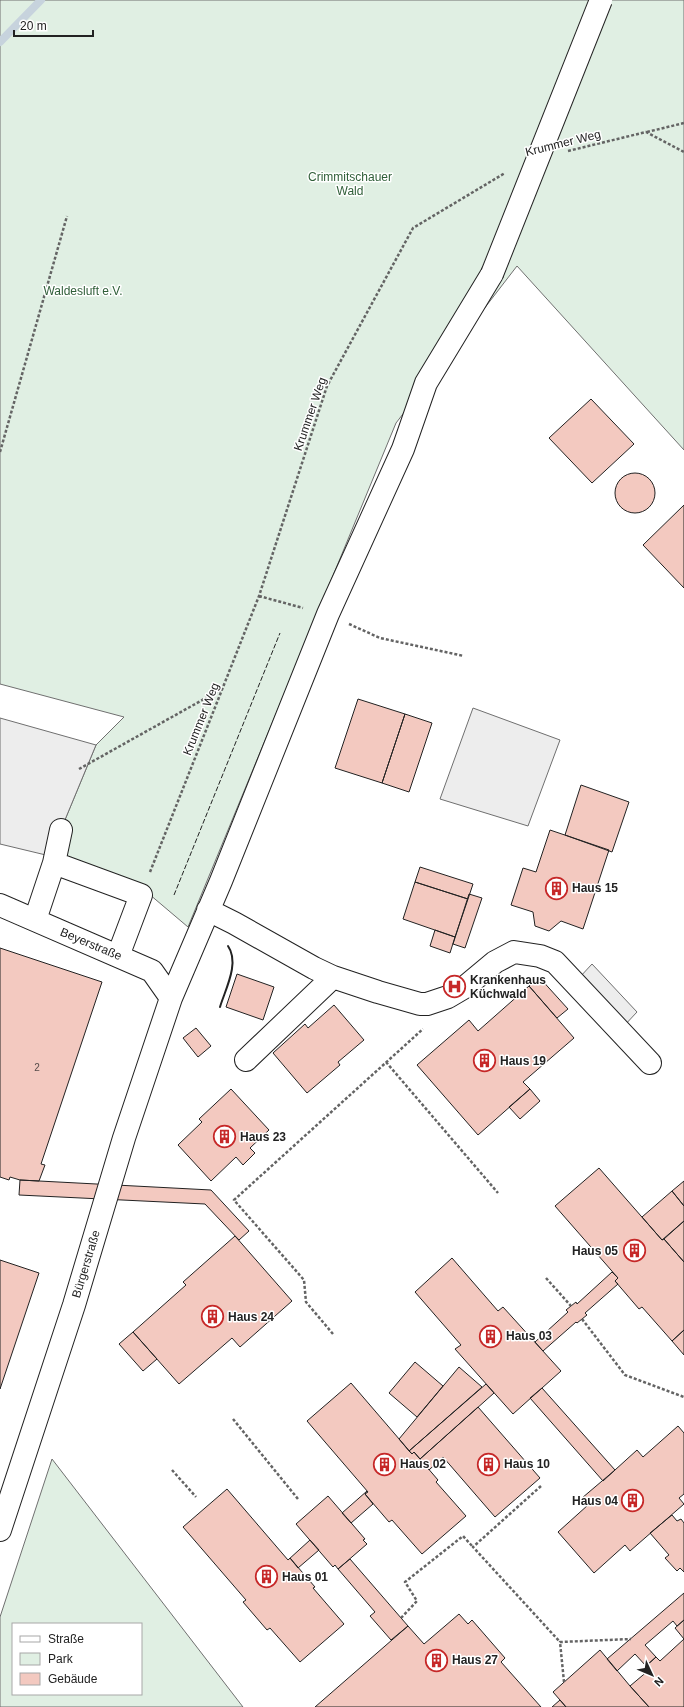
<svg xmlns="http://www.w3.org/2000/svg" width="684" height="1707" viewBox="0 0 684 1707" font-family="Arial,sans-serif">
<rect width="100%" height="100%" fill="#fff"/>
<path fill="#e0efe3" stroke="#6f6f6f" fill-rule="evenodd" d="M 0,0 L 684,0 L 684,450 L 517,266 L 396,423 L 188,927 L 136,883 L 50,856 L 96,745 L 124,717 L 0,684 Z
M 52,1459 L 243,1707 L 0,1707 L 0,1617 ZM 13,1624 L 141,1624 L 141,1694 L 13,1694 Z"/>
<path fill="#ededed" stroke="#6f6f6f" d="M 473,708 L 560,740 L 528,826 L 440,799 Z
M 0,718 L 96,745 L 50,856 L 0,844 Z
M 592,964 L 637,1012 L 623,1027 L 579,978 Z"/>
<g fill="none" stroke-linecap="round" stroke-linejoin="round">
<path stroke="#c7d3dd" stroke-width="8" d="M 0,42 L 41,0"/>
</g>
<path fill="#f3c9c0" stroke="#222" d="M 591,399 L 634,444 L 592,483 L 549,438 Z
M615 493a20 20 0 1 1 40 0a20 20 0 1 1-40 0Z
M 684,505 L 684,588 L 643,545 Z
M 358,699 L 405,714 L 382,783 L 335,768 Z
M 405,714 L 432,723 L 409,792 L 382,783 Z
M 581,785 L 629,802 L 612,852 L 565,835 Z
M 550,830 L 609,850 L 583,929 L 561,921 L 549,931 L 535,926 L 533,912 L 511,905 L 523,868 L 536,872 Z
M 420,867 L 473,884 L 468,899 L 415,882 Z
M 415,882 L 468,899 L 455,937 L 403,919 Z
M 469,894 L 482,898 L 465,948 L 453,944 Z
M 435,930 L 455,937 L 450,953 L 430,946 Z
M 0,948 L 102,982 L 41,1164 L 45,1165 L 39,1181 L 20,1180 L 10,1177 L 9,1180 L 0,1177 Z
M 237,974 L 274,987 L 263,1020 L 226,1007 Z
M 539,977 L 568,1009 L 557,1018 L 529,986 Z
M 529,986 L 574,1038 L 523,1082 L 530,1089 L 478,1135 L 417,1065 L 469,1020 L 478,1031 Z
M 334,1005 L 364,1040 L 338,1062 L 340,1065 L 307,1093 L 273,1053 L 305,1024 L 308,1028 Z
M 196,1028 L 211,1046 L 198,1057 L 183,1038 Z
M 231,1089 L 269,1130 L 250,1148 L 255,1153 L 243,1165 L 236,1157 L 211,1181 L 178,1145 L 202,1122 L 199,1119 Z
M 530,1089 L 540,1101 L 520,1119 L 509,1107 Z
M 599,1168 L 662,1240 L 664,1239 L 684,1262 L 684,1330 L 672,1341 L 642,1307 L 639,1309 L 615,1281 L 618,1278 L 555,1206 Z
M 20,1180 L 211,1190 L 249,1231 L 239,1240 L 205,1204 L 19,1195 Z
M 684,1181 L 684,1206 L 672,1191 Z
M 672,1191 L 684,1206 L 684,1221 L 662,1240 L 642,1217 Z
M 684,1221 L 684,1262 L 664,1239 Z
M 235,1236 L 292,1301 L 240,1347 L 232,1338 L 179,1384 L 133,1332 L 186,1285 L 183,1282 Z
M 452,1258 L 498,1311 L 503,1307 L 561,1371 L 513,1414 L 455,1349 L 461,1345 L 415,1292 Z
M 0,1260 L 39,1273 L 0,1389 Z
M 612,1272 L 618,1278 L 615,1281 L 618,1284 L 585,1313 L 587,1315 L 577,1323 L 576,1322 L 543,1351 L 535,1342 L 568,1312 L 566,1310 L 576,1302 L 577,1304 Z
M 684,1330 L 684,1355 L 672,1341 Z
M 133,1332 L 157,1359 L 143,1371 L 119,1344 Z
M 415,1362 L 443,1386 L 417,1417 L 389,1393 Z
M 459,1367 L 482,1387 L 409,1451 L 399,1439 Z
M 351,1383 L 412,1454 L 414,1452 L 438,1480 L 436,1482 L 466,1516 L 422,1554 L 392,1520 L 389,1522 L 365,1494 L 368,1492 L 307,1421 Z
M 486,1384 L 494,1393 L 420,1459 L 414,1452 L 412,1454 L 409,1451 Z
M 542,1388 L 615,1470 L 603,1481 L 530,1398 Z
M 478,1407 L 540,1478 L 495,1517 L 443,1457 L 429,1470 L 420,1459 Z
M 678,1426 L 684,1433 L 684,1494 L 679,1498 L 684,1504 L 630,1551 L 625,1545 L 594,1573 L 558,1532 L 588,1505 L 582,1498 L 615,1470 L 637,1450 L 643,1457 Z
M 227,1489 L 288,1560 L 290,1558 L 315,1587 L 313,1588 L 344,1624 L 300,1662 L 270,1628 L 267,1630 L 243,1602 L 246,1600 L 183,1527 Z
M 367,1491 L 365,1494 L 373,1504 L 351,1523 L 342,1513 Z
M 328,1496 L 365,1539 L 363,1540 L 367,1544 L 338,1569 L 335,1565 L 333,1567 L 296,1524 Z
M 672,1515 L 677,1521 L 681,1519 L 684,1523 L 684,1572 L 680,1568 L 677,1571 L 665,1558 L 669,1555 L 650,1533 Z
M 310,1540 L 319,1550 L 298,1568 L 290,1558 L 288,1560 Z
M 350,1559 L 408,1626 L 391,1640 L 370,1616 L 375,1612 L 338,1569 Z
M 684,1593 L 684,1620 L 677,1626 L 673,1621 L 645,1645 L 656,1657 L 646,1666 L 635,1654 L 617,1671 L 607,1659 Z
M 459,1614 L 468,1624 L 472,1620 L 505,1658 L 501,1662 L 541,1707 L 315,1707 L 408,1626 L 424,1644 Z
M 684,1620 L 684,1707 L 649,1707 L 630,1686 L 649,1670 L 646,1666 L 656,1657 L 660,1661 L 684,1639 L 675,1628 Z
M 600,1650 L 630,1686 L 649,1707 L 566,1707 L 560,1700 L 553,1692 Z
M 560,1700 L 566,1707 L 552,1707 Z"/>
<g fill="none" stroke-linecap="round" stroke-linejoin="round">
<defs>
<path id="minor" d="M 54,863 L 141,895 L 118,956
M 0,905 L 152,971 L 171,998
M 208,910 L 234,923 L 314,968 L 333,977 L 378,992 L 420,1004 L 427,1004 L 448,997 L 465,987 L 495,962 L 514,952 L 540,956 L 555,962 L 650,1063
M 35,920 L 54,863 L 61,830
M 246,1060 L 333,977
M 0,1530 L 74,1305 L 124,1138 L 171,998 L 221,881 L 328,614 L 403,449 L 426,383 L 492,274"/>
</defs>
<use href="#minor" stroke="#222" stroke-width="24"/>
<path stroke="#646464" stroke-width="2.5" stroke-dasharray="3 2" stroke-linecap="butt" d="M 647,132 L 684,123
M 568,151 L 646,132 L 684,152
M 0,452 L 67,216
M 259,596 L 303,608
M 349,624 L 380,638 L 464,656
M 79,769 L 222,689
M 150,872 L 259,596 L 327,386 L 413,228 L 505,173
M 386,1062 L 498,1193
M 546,1278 L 571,1306
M 582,1319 L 625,1375 L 684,1397
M 333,1334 L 306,1302 L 304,1280 L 234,1200 L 423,1029
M 233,1419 L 298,1499
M 172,1470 L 196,1497
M 541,1486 L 473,1547 L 560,1642
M 401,1618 L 417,1601 L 405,1582 L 463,1536 L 473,1547
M 564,1682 L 560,1642 L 631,1639"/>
<use href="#minor" stroke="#fff" stroke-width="22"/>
<defs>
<path id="minor-bridge" d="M 492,274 L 601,0"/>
</defs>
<use href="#minor-bridge" stroke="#222" stroke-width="24" stroke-linecap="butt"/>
<use href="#minor-bridge" stroke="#fff" stroke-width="22"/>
<path stroke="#222" stroke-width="1" stroke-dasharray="5 2" stroke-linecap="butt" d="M 174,895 L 280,633"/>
<path stroke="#222" stroke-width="2" d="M 220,1007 C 225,990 240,963 228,946"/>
</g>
<defs>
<symbol id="building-ring" viewBox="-11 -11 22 22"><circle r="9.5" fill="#fff" stroke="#c62828" stroke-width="1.5"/><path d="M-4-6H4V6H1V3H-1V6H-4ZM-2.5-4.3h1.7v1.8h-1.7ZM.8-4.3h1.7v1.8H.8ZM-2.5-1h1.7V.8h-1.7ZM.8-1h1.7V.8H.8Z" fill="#c62828"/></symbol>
<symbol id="hospital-ring" viewBox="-11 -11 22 22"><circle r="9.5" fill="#fff" stroke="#c62828" stroke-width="1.5"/><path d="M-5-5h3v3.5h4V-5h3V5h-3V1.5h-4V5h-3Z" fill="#c62828"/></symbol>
</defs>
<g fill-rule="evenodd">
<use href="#building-ring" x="544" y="876" width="25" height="25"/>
<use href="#hospital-ring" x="442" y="974" width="25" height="25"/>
<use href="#building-ring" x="472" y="1048" width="25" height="25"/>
<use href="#building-ring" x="212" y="1124" width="25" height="25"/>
<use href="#building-ring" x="622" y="1238" width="25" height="25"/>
<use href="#building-ring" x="200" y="1304" width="25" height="25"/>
<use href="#building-ring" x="478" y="1324" width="25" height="25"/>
<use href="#building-ring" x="372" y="1452" width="25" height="25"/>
<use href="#building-ring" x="476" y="1452" width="25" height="25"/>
<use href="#building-ring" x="620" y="1488" width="25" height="25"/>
<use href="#building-ring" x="254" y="1564" width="25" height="25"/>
<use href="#building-ring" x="424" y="1648" width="25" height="25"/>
</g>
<g text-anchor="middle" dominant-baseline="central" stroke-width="3" stroke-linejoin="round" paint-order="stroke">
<g font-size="10" fill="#564c4a">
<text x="37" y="1067">2</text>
</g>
<g font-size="12" fill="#222" stroke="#fff">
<text transform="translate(563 143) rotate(-14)">Krummer Weg</text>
<text transform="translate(310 414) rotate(-71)">Krummer Weg</text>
<text transform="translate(201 719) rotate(-68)">Krummer Weg</text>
<text transform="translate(91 944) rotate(23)">Beyerstraße</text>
<text transform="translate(86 1264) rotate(-73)">Bürgerstraße</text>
</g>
<g font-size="12" fill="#2f5e38" stroke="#fff">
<text x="350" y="177">Crimmitschauer<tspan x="350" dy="14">Wald</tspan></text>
<text x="83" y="291">Waldesluft e.V.</text>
</g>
<g font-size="12" font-weight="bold" fill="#222" stroke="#fff" text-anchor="start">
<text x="572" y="888">Haus 15</text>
<text x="470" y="980">Krankenhaus<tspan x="470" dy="14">Küchwald</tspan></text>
<text x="500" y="1061">Haus 19</text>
<text x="240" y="1137">Haus 23</text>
<text x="618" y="1251" text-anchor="end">Haus 05</text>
<text x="228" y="1317">Haus 24</text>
<text x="506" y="1336">Haus 03</text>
<text x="400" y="1464">Haus 02</text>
<text x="504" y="1464">Haus 10</text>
<text x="618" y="1501" text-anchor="end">Haus 04</text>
<text x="282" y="1577">Haus 01</text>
<text x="452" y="1660">Haus 27</text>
</g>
</g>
<rect x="12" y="1623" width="130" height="72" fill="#ffffff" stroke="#a7a7a7"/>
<rect x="20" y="1636" width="20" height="6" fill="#ffffff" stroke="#a7a7a7"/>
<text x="48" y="1643" font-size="12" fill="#222222">Straße</text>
<rect x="20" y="1653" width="20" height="12" fill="#e0efe3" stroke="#a7a7a7"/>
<text x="48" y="1663" font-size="12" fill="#222222">Park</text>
<rect x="20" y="1673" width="20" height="12" fill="#f3c9c0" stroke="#a7a7a7"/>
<text x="48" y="1683" font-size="12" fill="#222222">Gebäude</text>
<g transform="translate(652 1675) rotate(134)" stroke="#ffffff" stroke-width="3" paint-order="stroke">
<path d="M0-3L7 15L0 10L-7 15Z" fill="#222222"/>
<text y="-6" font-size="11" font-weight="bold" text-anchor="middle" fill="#222222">N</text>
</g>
<path d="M14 30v6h79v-6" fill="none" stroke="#222222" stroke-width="2"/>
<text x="20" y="30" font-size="12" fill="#222222" stroke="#ffffff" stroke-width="3" paint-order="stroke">20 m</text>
</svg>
